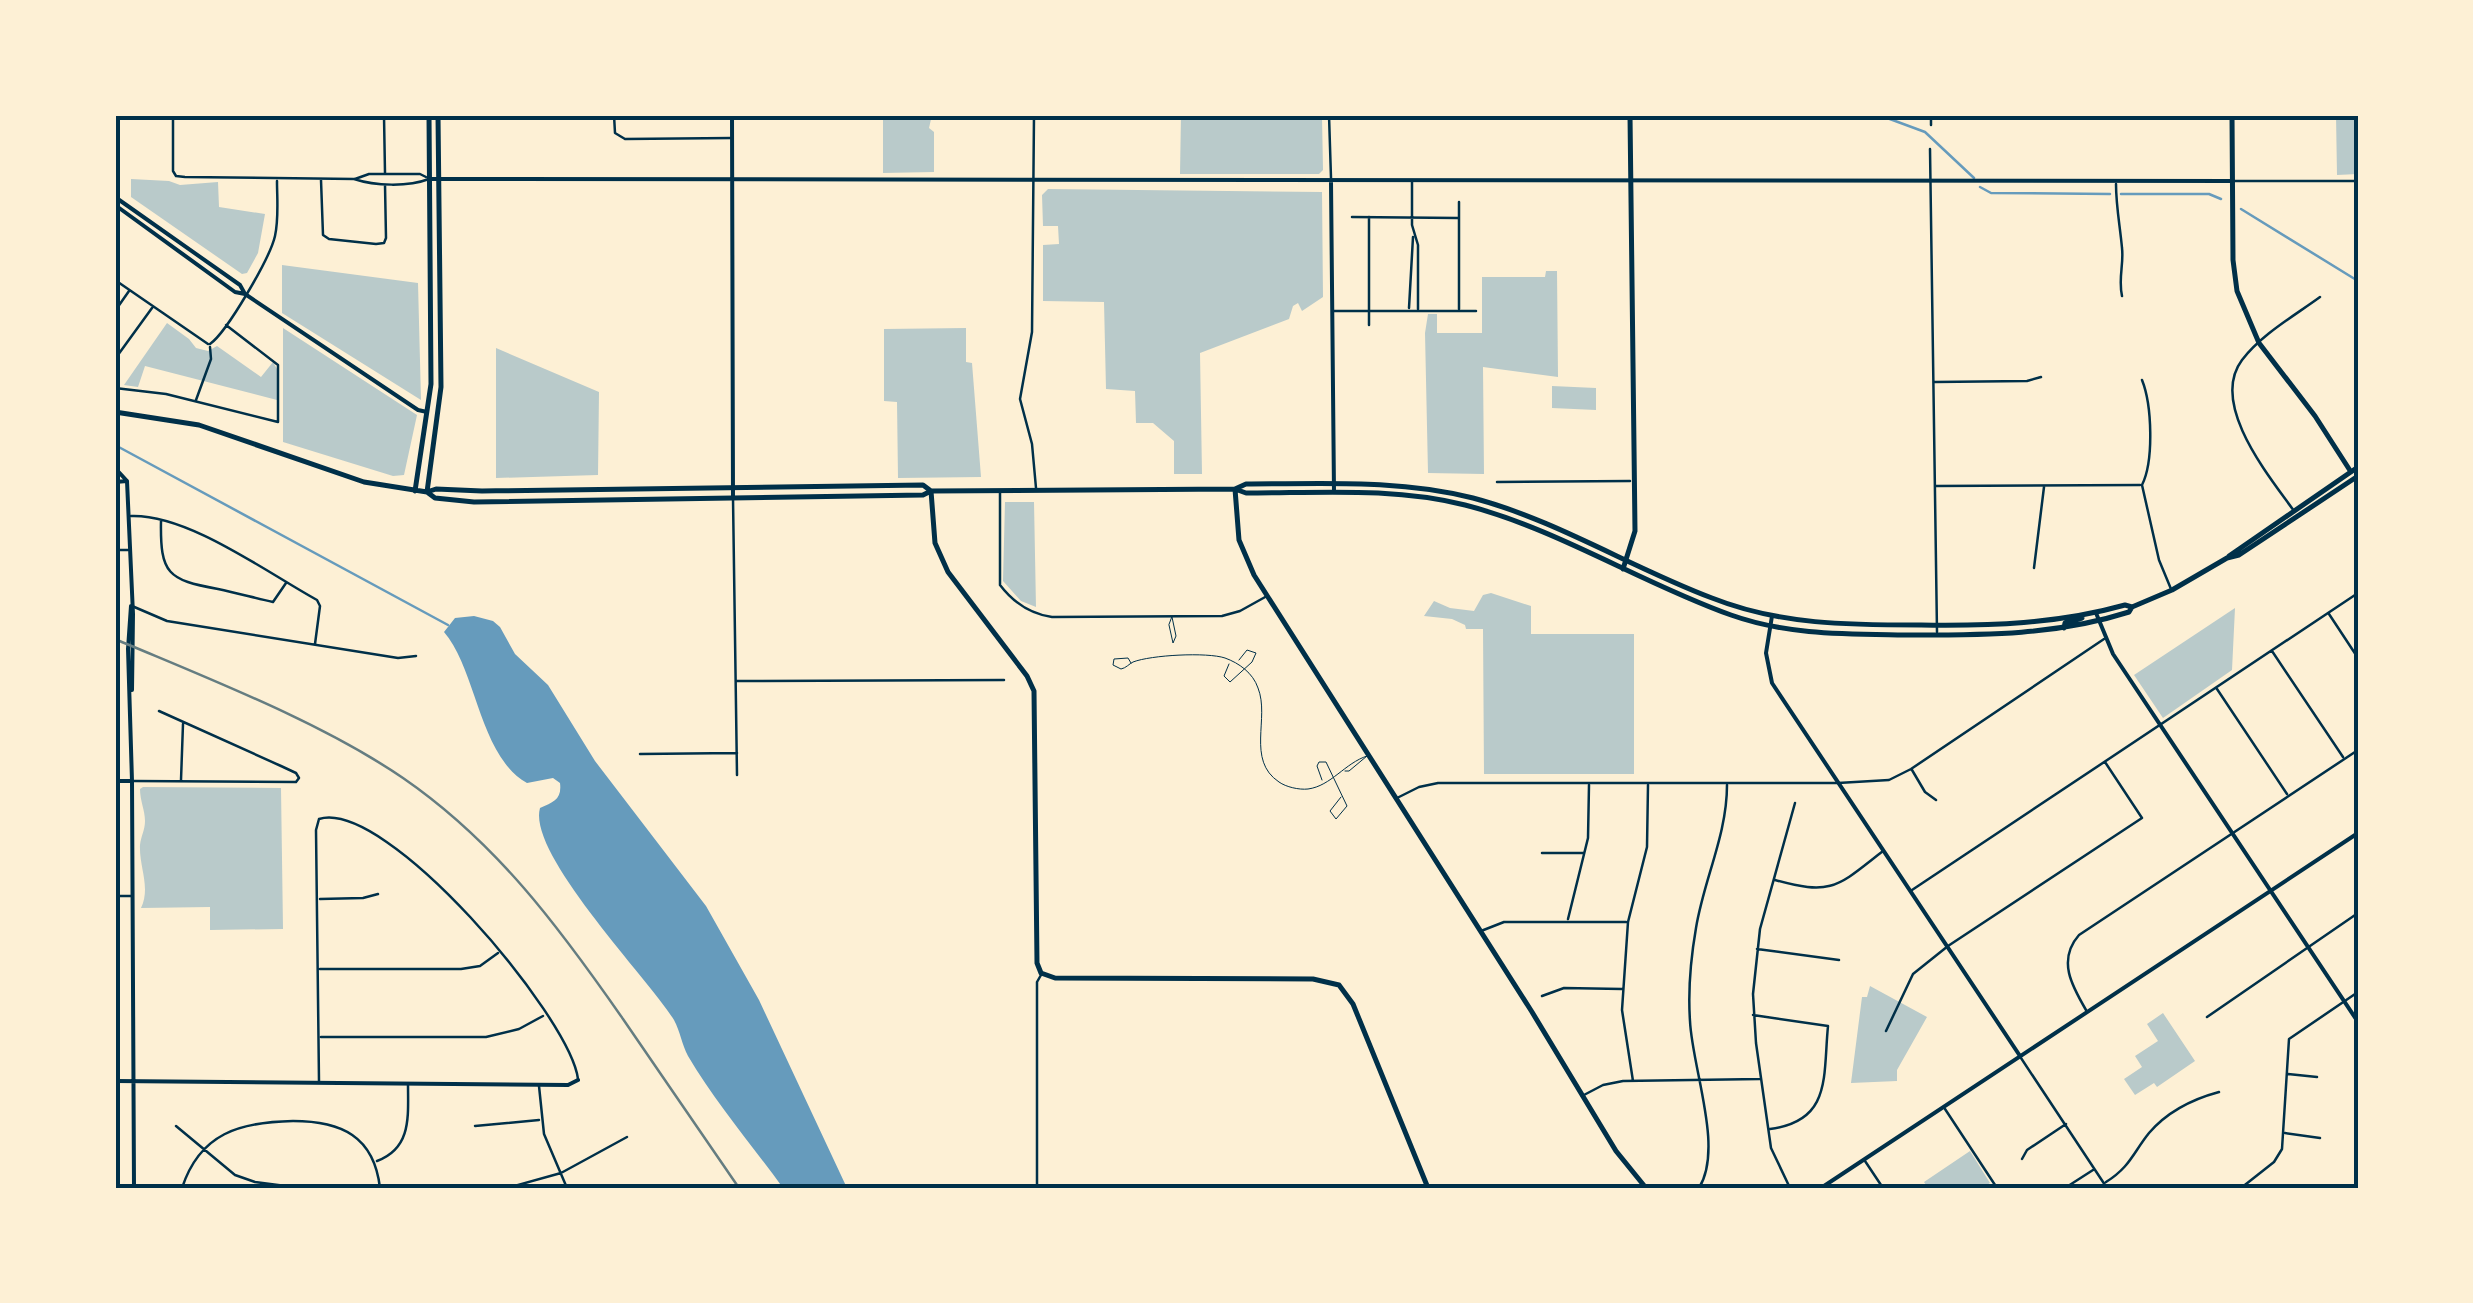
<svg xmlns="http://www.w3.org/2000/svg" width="2473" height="1303" viewBox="0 0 2473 1303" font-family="Roboto,sans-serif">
<rect width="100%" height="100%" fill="#fdf0d5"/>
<path fill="#b9caca" d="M 883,115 L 932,115 L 929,128 L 934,132 L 934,172 L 883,173 Z
M 1181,115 L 1322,117 L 1323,170 L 1319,174 L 1180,174 Z
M 2336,115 L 2357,115 L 2358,174 L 2337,175 Z
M 131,179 L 169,181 L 180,185 L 218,182 L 219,207 L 265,214 L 258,253 L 247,273 L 242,274 L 131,197 Z
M 1048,189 L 1322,192 L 1323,297 L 1302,311 L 1298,303 L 1293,306 L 1289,319 L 1200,353 L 1202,474 L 1174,474 L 1174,441 L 1153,423 L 1136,423 L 1135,391 L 1106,389 L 1104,302 L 1043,301 L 1043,245 L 1059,244 L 1058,226 L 1043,226 L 1042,195 Z
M 282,265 L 418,283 L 421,400 L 282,313 Z
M 1546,271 L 1557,271 L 1558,377 L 1483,367 L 1484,474 L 1428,473 L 1425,333 L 1428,314 L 1437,314 L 1437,333 L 1482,333 L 1482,277 L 1545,277 Z
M 167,323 L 189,339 L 196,348 L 208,351 L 217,346 L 261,377 L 273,362 L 277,369 L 277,400 L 145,366 L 138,387 L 124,385 Z
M 283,328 L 417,415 L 404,475 L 393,476 L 283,442 Z
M 966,328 L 966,362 L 972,363 L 981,477 L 898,478 L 897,402 L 884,401 L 884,329 Z
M 496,348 L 599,392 L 598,475 L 496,478 Z
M 1552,386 L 1596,388 L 1596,410 L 1552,408 Z
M 1005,502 L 1034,502 L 1036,607 L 1021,601 L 1003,581 Z
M 1491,593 L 1531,606 L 1531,634 L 1634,634 L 1634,774 L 1484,774 L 1483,629 L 1466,629 L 1465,625 L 1452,619 L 1424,616 L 1434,601 L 1450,608 L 1474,611 L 1483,595 Z
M 2235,608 L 2232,670 L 2163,718 L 2134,675 Z
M 143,787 L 281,788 L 283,929 L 210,930 L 210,907 L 141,908 C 151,887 139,867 140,845 C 141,836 145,830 145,821 C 145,810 140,801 140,789 Z
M 1870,986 L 1927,1017 L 1897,1070 L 1897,1081 L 1851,1083 L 1862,997 L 1867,997 Z
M 2163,1013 L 2195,1061 L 2157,1087 L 2154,1083 L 2135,1095 L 2124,1079 L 2142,1067 L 2135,1056 L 2158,1041 L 2147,1024 Z
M 1970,1151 L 1990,1183 L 1982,1188 L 1928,1188 L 1924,1182 Z"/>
<path fill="#669bbc" d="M 474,616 L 493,621 L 500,627 L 515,654 L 548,685 L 595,761 L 706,906 L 759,1000 L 847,1188 L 783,1188 C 752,1145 715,1102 688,1056 C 682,1045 680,1031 674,1020 C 648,978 527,854 540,808 C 554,802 562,799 560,783 L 553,778 L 527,783 C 479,756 477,670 444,632 L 455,618 Z"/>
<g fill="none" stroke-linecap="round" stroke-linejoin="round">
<path stroke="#669bbc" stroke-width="2.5" d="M 1879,115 L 1925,132 L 1974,178
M 1980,187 L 1991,193 L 2110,194
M 2121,194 L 2209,194 L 2221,199
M 2241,209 L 2358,281
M 115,445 L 448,625"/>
<path stroke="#003049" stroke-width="1" d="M 1172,617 L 1176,636 L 1173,643 L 1169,625 Z
M 1131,663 L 1128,658 L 1114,659 L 1113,665 L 1121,669 C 1126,668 1129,664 1133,662 C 1151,655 1207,652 1225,658 C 1239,663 1253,673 1258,688 C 1270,718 1246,760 1279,782 C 1286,787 1299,790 1308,789 C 1331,786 1345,763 1367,756
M 1229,664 L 1224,676 L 1230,682 L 1252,662 L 1256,653 L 1247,650 L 1239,660
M 1345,771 L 1349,771 L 1367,756
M 1322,780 L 1317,766 L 1319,762 L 1326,762 L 1347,806 L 1336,819 L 1330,811 L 1341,797"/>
<path stroke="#003049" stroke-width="2.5" d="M 383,115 L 173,118 L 173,171 L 176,176 L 185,177 L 354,179 C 375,186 408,187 429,179
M 614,115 L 615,133 L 625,139 L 732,138
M 1034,115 L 1032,332 L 1020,399 L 1032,444 L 1036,488
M 1329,115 L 1331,178
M 1931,115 L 1931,125
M 384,116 L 385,173
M 1930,149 L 1937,632
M 355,179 L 369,174 L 420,174 L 426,177
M 321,180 L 323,235 L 329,239 L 376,244 L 384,243 L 386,238 L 385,185
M 2235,181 L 2358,181
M 1412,182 L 1412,225 L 1418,245 L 1418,309
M 2116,184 C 2116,206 2120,226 2122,248 C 2124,265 2118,278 2122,296
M 1352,217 L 1458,218
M 115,280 L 208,344
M 1409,308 L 1413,237
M 1459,309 L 1459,202
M 115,311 L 129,291
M 1334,311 L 1476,311
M 1369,325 L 1369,217
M 210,344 C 227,332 270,258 275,236 C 279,218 277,199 277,181
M 115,359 L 152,308
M 2142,380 C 2152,405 2154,461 2142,485 L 2159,560 L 2171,589
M 1935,382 L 2027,381 L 2041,377
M 115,388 L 166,394 L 278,422 L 278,365 L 226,325
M 196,400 L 211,359 L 210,347
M 1497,482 L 1630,481
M 1935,486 L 2140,485
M 1000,491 L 1000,585 C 1013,602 1031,614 1052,617 L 1222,616 L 1240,611 L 1267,596
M 733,498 L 737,775
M 2294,511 C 2269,476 2209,404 2242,360 C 2262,334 2294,316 2320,297
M 131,516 C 188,514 266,572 317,600 L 320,606 L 315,644
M 161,521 C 160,574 168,580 218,589 C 237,593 255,598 273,602 L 286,583
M 115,550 L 128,550
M 2034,568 L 2044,487
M 132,606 L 167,621 L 398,658 L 416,656
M 2329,614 L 2358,658
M 2272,651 L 2343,757
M 736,681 L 1004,680
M 2217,689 L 2287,794
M 640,754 L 737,753
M 1912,770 L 1925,792 L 1936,800
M 181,780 L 183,724
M 134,781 L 296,782 L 299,778 L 296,773 L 281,766 L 159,711
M 1397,798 L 1419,787 L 1438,783 L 1838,783 L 1889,780 L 1911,769 L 2104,639
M 1542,853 L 1583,853
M 1775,880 C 1833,896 1838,886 1883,851
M 1912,890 L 2358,593
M 115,896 L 131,896
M 320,899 L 363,898 L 378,894
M 1568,919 L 1588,838 L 1589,785
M 1481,931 L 1504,922 L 1626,922
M 1757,949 L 1839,960
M 320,969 L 461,969 L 480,966 L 498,953
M 1542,996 L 1564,988 L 1622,989
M 2086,1010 C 2072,986 2057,960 2079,935 L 2358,750
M 1753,1015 L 1828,1026 C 1823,1076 1832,1121 1770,1129
M 2207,1017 L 2358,913
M 1886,1031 L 1913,974 L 1948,946 L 2142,818 L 2105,762
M 321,1037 L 486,1037 L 519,1029 L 543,1016
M 2021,1058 L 2107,1188
M 2288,1074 L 2317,1077
M 319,1081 L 316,830 L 319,819 C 386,798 570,1016 578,1079
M 1633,1081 L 1622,1010 L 1628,922 L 1647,847 L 1648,785
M 539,1086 L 544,1134 L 567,1188
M 1582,1096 L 1603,1085 L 1623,1081 L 1760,1079
M 1945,1109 L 1997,1188
M 176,1126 L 235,1175 L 255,1182 L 301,1188
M 475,1126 L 539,1120
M 2285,1133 L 2320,1138
M 2022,1159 L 2027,1150 L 2066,1124
M 377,1161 C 412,1148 408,1116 408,1084
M 1865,1161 L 1883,1188
M 2106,1182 C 2130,1167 2133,1153 2149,1133 C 2167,1112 2193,1099 2219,1092
M 182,1188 C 200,1133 240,1122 293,1121 C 341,1121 374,1136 380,1188
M 507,1188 L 561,1173 L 627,1137
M 1037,1188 L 1037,982 L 1041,975
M 1699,1188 C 1724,1148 1692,1068 1690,1021 C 1688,992 1691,957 1696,928 C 1704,879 1727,835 1727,785
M 1790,1188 L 1771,1148 L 1756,1043 L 1753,994 L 1760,929 L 1795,803
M 2065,1188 L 2093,1170
M 2241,1188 L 2274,1162 L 2282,1149 L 2289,1039 L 2358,992"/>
<path stroke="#003049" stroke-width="4" d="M 732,115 L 733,497
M 429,179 L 2233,181
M 1331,182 L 1334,492
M 115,197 L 240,285 L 245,294
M 115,205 L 235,292 L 245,294 L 418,410 L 427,412
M 115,468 L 127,481
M 127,481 L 133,614 L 132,690
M 115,482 L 127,481
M 131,606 L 128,649 L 132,781 L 134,1188
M 2096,613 L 2113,654 L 2358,1022
M 1772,616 L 1766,653 L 1772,683 L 2020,1056
M 115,781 L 130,781
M 115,1081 L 568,1085 L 578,1080
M 1821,1188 L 2358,833"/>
<path stroke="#003049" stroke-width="5" d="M 2232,115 L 2233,260 L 2237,291 L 2259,343 L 2315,416 L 2351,472
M 115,412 L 199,425 L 364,482 L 427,492 L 436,489 L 482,491 L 923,485 L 931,491
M 1235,489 L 1246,484 C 1322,484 1399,479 1473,498 C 1556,520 1632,568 1712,598 C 1780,625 1849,625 1921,625 C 1991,626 2057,624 2125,605 L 2132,607
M 1235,489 L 1239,540 L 1254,575 L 1532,1012 L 1616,1151 L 1646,1188
M 415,491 L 431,384 L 429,115
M 931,491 L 935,543 L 948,572 L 1027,676 L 1034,691 L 1037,963 L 1041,973 L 1055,978 L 1313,979 L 1339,985 L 1353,1004 L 1428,1188
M 427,492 L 435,498 L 474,502 L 923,495 L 931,491 L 1235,489 L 1246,493 C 1319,493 1394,487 1465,505 C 1558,529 1641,583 1731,615 C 1787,635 1845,634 1904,635 C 1981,635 2054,636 2129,612 L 2132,607 L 2172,590 L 2227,558 L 2239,555 L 2358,476
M 427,492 L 441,387 L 438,115
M 2229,556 L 2358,467
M 1623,569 L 1635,531 L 1630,115
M 2064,628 L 2065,623 L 2082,618"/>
<path stroke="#657d81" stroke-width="2.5" d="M 115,639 C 207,678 321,722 403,778 C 496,842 559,927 623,1019 C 662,1075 700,1132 739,1188"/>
</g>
<rect width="2473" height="1303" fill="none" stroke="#fdf0d5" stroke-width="235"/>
<rect x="118" y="118" width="2238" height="1068" fill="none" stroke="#003049" stroke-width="4"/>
</svg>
